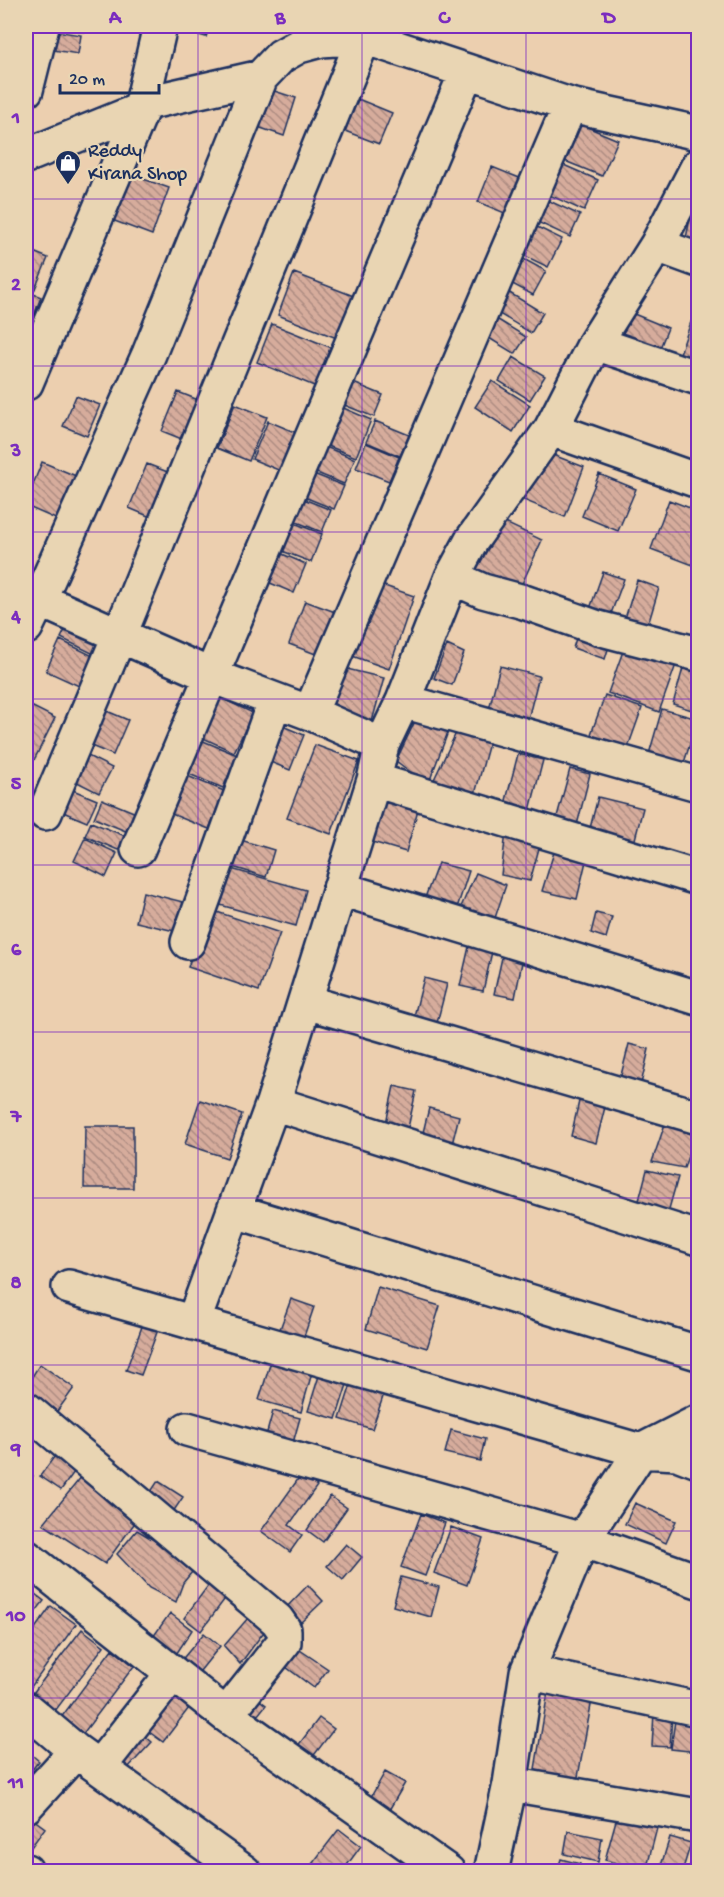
<svg xmlns="http://www.w3.org/2000/svg" width="724" height="1897" viewBox="0 0 724 1897" font-family="'Gochi Hand',sans-serif">
<defs>
<pattern id="building-back-hatch" width="6" height="6" patternUnits="userSpaceOnUse" patternTransform="scale(1.5)"><rect width="6" height="6" fill="#d6ac9c"/><path d="M-1 5l2 2M0 0l6 6M5-1l2 2" fill="none" stroke="#ad8c82"/></pattern>
</defs>
<rect width="100%" height="100%" fill="#eccfaf"/>
<filter id="ink" filterUnits="userSpaceOnUse"><feTurbulence type="fractalNoise" baseFrequency=".0167" numOctaves="2"/><feDisplacementMap in="SourceGraphic" scale="12" xChannelSelector="R" yChannelSelector="G"/><feConvolveMatrix kernelMatrix="1 2 1 2 8 2 1 2 1" color-interpolation-filters="sRGB"/></filter>
<g filter="url(#ink)">
<path fill="url(#building-back-hatch)" stroke="#1b2f5e" stroke-width="1.5" d="M 59,26 L 86,26 L 85,32 Z
M 169,26 L 210,26 L 206,37 Z
M 43,29 L 81,35 L 78,54 L 40,48 Z
M 262,87 L 296,98 L 284,136 L 249,124 Z
M 358,99 L 392,113 L 379,144 L 345,131 Z
M 575,122 L 618,140 L 602,176 L 560,159 Z
M 559,163 L 598,180 L 584,211 L 545,193 Z
M 492,167 L 532,183 L 517,218 L 478,202 Z
M 129,174 L 169,188 L 152,235 L 112,220 Z
M 543,198 L 580,215 L 570,237 L 533,220 Z
M 692,209 L 698,211 L 698,246 L 685,243 Z
M 531,224 L 562,239 L 548,267 L 517,252 Z
M 26,249 L 48,258 L 34,291 L 26,288 Z
M 518,256 L 546,271 L 533,295 L 505,280 Z
M 294,273 L 364,300 L 347,342 L 278,315 Z
M 503,289 L 543,313 L 531,333 L 491,309 Z
M 26,291 L 41,297 L 31,323 L 26,321 Z
M 629,312 L 668,328 L 656,358 L 617,343 Z
M 490,315 L 526,337 L 515,354 L 479,332 Z
M 691,322 L 698,325 L 698,365 L 676,365 Z
M 272,324 L 342,352 L 326,391 L 257,362 Z
M 513,357 L 545,376 L 530,400 L 499,381 Z
M 492,381 L 530,405 L 513,432 L 475,407 Z
M 351,382 L 383,395 L 374,417 L 342,404 Z
M 178,392 L 211,405 L 194,444 L 162,431 Z
M 76,396 L 100,405 L 87,436 L 63,426 Z
M 235,404 L 267,417 L 249,461 L 217,448 Z
M 339,406 L 371,420 L 356,457 L 323,444 Z
M 268,421 L 304,436 L 288,474 L 252,459 Z
M 375,421 L 409,435 L 400,456 L 366,442 Z
M 366,443 L 399,457 L 389,481 L 356,468 Z
M 323,446 L 355,459 L 344,484 L 312,471 Z
M 548,453 L 584,467 L 565,517 L 521,499 Z
M 42,462 L 76,476 L 58,520 L 26,506 L 26,502 Z
M 147,464 L 178,476 L 160,521 L 129,508 Z
M 311,473 L 344,486 L 334,509 L 302,496 Z
M 599,474 L 636,489 L 618,531 L 582,516 Z
M 301,498 L 331,510 L 322,532 L 292,520 Z
M 669,500 L 698,511 L 698,567 L 651,549 Z
M 289,521 L 322,534 L 311,562 L 277,549 Z
M 501,521 L 542,540 L 521,586 L 470,578 Z
M 275,551 L 306,564 L 294,593 L 263,580 Z
M 603,572 L 624,579 L 606,627 L 586,620 Z
M 367,580 L 414,596 L 389,669 L 341,652 Z
M 637,580 L 659,588 L 645,635 L 622,628 Z
M 305,601 L 338,613 L 321,656 L 289,644 Z
M 70,620 L 105,638 L 96,655 L 61,638 Z
M 578,632 L 610,643 L 605,659 L 573,648 Z
M 60,640 L 93,656 L 79,686 L 46,671 Z
M 627,640 L 678,659 L 659,712 L 608,693 Z
M 447,645 L 464,653 L 452,685 L 434,678 Z
M 685,661 L 698,665 L 698,712 L 673,704 Z
M 500,666 L 539,676 L 526,727 L 487,717 Z
M 339,667 L 384,678 L 371,725 L 327,713 Z
M 210,693 L 253,713 L 234,752 L 192,733 Z
M 605,695 L 642,708 L 627,750 L 590,737 Z
M 29,705 L 55,718 L 30,768 L 26,765 L 26,712 Z
M 95,706 L 128,720 L 113,755 L 79,741 Z
M 662,709 L 698,719 L 681,772 L 647,761 Z
M 418,715 L 451,724 L 428,785 L 396,761 Z
M 273,722 L 304,735 L 290,770 L 258,757 Z
M 456,733 L 489,743 L 472,805 L 429,790 Z
M 191,736 L 237,755 L 223,788 L 177,769 Z
M 698,738 L 698,766 L 693,764 Z
M 315,745 L 359,761 L 331,834 L 287,818 Z
M 76,750 L 112,768 L 99,793 L 63,775 Z
M 518,754 L 543,760 L 528,818 L 503,812 Z
M 570,769 L 590,774 L 576,829 L 555,824 Z
M 180,773 L 224,791 L 209,829 L 164,811 Z
M 61,785 L 97,800 L 87,822 L 51,807 Z
M 383,795 L 419,806 L 406,852 L 369,841 Z
M 598,797 L 643,808 L 633,847 L 588,836 Z
M 102,799 L 136,813 L 128,832 L 94,818 Z
M 91,822 L 125,836 L 118,850 L 85,836 Z
M 506,832 L 541,841 L 530,881 L 501,875 Z
M 85,838 L 117,853 L 106,877 L 74,861 Z
M 234,838 L 274,850 L 266,877 L 226,865 Z
M 555,849 L 587,857 L 577,899 L 542,891 Z
M 438,863 L 469,871 L 456,911 L 423,903 Z
M 224,867 L 306,890 L 296,926 L 213,903 Z
M 476,873 L 506,885 L 493,924 L 460,909 Z
M 143,892 L 187,903 L 179,932 L 136,922 Z
M 208,909 L 280,933 L 259,991 L 188,967 Z
M 596,913 L 612,917 L 606,938 L 591,933 Z
M 471,938 L 494,943 L 483,991 L 460,986 Z
M 503,953 L 523,957 L 515,998 L 494,994 Z
M 424,978 L 447,984 L 437,1023 L 414,1016 Z
M 629,1044 L 649,1049 L 641,1084 L 620,1079 Z
M 394,1086 L 416,1091 L 408,1128 L 386,1123 Z
M 580,1097 L 606,1103 L 596,1143 L 571,1136 Z
M 200,1100 L 242,1114 L 227,1158 L 185,1144 Z
M 429,1108 L 459,1116 L 449,1156 L 419,1149 Z
M 665,1124 L 696,1132 L 684,1168 L 652,1162 Z
M 85,1126 L 133,1126 L 133,1188 L 84,1188 Z
M 647,1170 L 678,1177 L 667,1216 L 637,1208 Z
M 378,1287 L 440,1306 L 427,1348 L 366,1329 Z
M 291,1299 L 314,1307 L 300,1348 L 276,1340 Z
M 144,1321 L 159,1327 L 141,1375 L 126,1370 Z
M 272,1358 L 313,1369 L 301,1412 L 259,1400 Z
M 40,1364 L 74,1388 L 53,1417 L 26,1398 L 26,1386 Z
M 322,1366 L 350,1375 L 336,1419 L 308,1411 Z
M 353,1378 L 386,1388 L 372,1429 L 340,1419 Z
M 273,1411 L 300,1418 L 291,1450 L 264,1443 Z
M 451,1430 L 485,1439 L 480,1461 L 445,1453 Z
M 57,1453 L 77,1468 L 61,1490 L 40,1476 Z
M 26,1470 L 33,1476 L 26,1486 Z
M 301,1475 L 317,1486 L 289,1525 L 302,1535 L 290,1552 L 261,1531 Z
M 82,1476 L 139,1517 L 105,1564 L 43,1524 Z
M 158,1481 L 183,1497 L 167,1521 L 142,1505 Z
M 330,1496 L 347,1508 L 323,1542 L 307,1530 Z
M 635,1503 L 676,1521 L 666,1543 L 625,1524 Z
M 421,1514 L 445,1523 L 425,1576 L 401,1567 Z
M 451,1527 L 483,1539 L 467,1585 L 434,1573 Z
M 137,1530 L 197,1566 L 183,1583 L 176,1602 L 149,1588 L 117,1554 Z
M 346,1544 L 362,1557 L 343,1580 L 327,1566 Z
M 216,1575 L 233,1588 L 201,1631 L 184,1618 Z
M 401,1577 L 439,1587 L 431,1617 L 393,1606 Z
M 308,1585 L 323,1601 L 298,1625 L 283,1611 Z
M 26,1587 L 44,1601 L 26,1624 Z
M 51,1606 L 76,1624 L 26,1694 L 26,1641 Z
M 254,1611 L 269,1625 L 240,1664 L 224,1646 Z
M 170,1613 L 192,1630 L 173,1659 L 148,1644 Z
M 82,1629 L 104,1646 L 52,1715 L 30,1697 Z
M 204,1633 L 220,1646 L 192,1681 L 175,1668 Z
M 291,1644 L 328,1669 L 314,1688 L 278,1661 Z
M 112,1649 L 134,1666 L 82,1735 L 60,1719 Z
M 549,1686 L 593,1694 L 576,1788 L 533,1781 Z
M 166,1692 L 189,1708 L 163,1742 L 141,1726 Z
M 253,1695 L 266,1705 L 249,1726 L 236,1716 Z
M 654,1713 L 672,1715 L 670,1747 L 652,1746 Z
M 319,1718 L 334,1729 L 305,1767 L 290,1756 Z
M 675,1720 L 698,1723 L 698,1752 L 671,1749 Z
M 137,1729 L 152,1742 L 126,1770 L 112,1757 Z
M 26,1750 L 39,1761 L 26,1777 Z
M 385,1772 L 405,1783 L 382,1822 L 363,1811 Z
M 618,1813 L 658,1824 L 646,1871 L 605,1860 Z
M 26,1814 L 45,1828 L 26,1854 Z
M 339,1829 L 361,1846 L 342,1872 L 322,1872 L 312,1864 Z
M 568,1831 L 602,1838 L 598,1862 L 564,1854 Z
M 670,1837 L 691,1843 L 682,1872 L 659,1872 Z
M 698,1840 L 698,1872 L 688,1872 Z
M 561,1859 L 580,1864 L 577,1872 L 557,1872 Z"/>
<g fill="none" stroke-linecap="round" stroke-linejoin="round">
<defs>
<path id="street" d="M 26,90 L 42,26
M 142,104 L 160,26
M 26,156 L 142,109 L 142,104 L 261,77 L 281,56 L 299,46 L 321,40 L 364,37 L 570,105 L 698,133
M 657,245 L 698,260
M 595,343 L 698,378
M 26,383 L 142,109
M 551,429 L 698,481
M 452,577 L 483,591 L 524,602 L 598,628 L 698,654
M 26,594 L 212,676 L 310,713 L 382,745
M 26,627 L 39,600 L 149,354 L 261,77
M 403,701 L 698,784
M 310,713 L 570,105
M 374,780 L 698,878
M 45,813 L 120,634 L 364,37
M 138,849 L 467,71
M 341,889 L 698,998
M 188,942 L 275,700
M 306,1002 L 698,1117
M 273,1103 L 698,1238
M 235,1211 L 698,1353
M 69,1287 L 641,1451 L 677,1453 L 698,1461
M 193,1323 L 273,1103 L 374,780 L 382,745 L 403,701 L 452,577 L 472,540 L 551,429 L 595,343 L 657,245 L 698,166
M 26,1409 L 277,1620 L 284,1630 L 284,1642 L 226,1715
M 187,1429 L 582,1540 L 698,1581
M 26,1557 L 226,1715 L 448,1872
M 527,1672 L 698,1709
M 26,1709 L 76,1751 L 244,1872
M 99,1767 L 173,1673
M 510,1784 L 698,1816
M 26,1806 L 76,1751
M 26,1871 L 26,1872
M 491,1872 L 510,1784 L 527,1672 L 582,1540 L 641,1451 L 698,1422"/>
</defs>
<use href="#street" stroke="#1b2f5e" stroke-width="38"/>
<use href="#street" stroke="#e9d5b3" stroke-width="33"/>
</g>
</g>
<path fill="none" stroke="#7b2cbf" stroke-width="1.5" stroke-opacity="0.55" d="M 198,26 L 198,1872M 362,26 L 362,1872M 526,26 L 526,1872M 26,199 L 698,199M 26,366 L 698,366M 26,532 L 698,532M 26,699 L 698,699M 26,865 L 698,865M 26,1032 L 698,1032M 26,1198 L 698,1198M 26,1365 L 698,1365M 26,1531 L 698,1531M 26,1698 L 698,1698"/>
<defs>
<symbol id="shop-pin" viewBox="-11 -11 22 30"><path d="M0 17L-7.5 6A9.5 9.5 0 1 1 7.5 6Z" fill="#1b2f5e" stroke="#e9d5b3"/><path d="M-5-2.5h2.3a2.7 3.5 0 0 1 5.4 0H5L5.5 6h-11ZM-1.5-2.5h3a1.5 2.3 0 0 0-3 0Z" fill="#fff"/></symbol>
</defs>
<g fill-rule="evenodd">
<use href="#shop-pin" x="53" y="148" width="30" height="40"/>
</g>
<g text-anchor="middle" dominant-baseline="central" stroke-width="4.5" stroke-linejoin="round" paint-order="stroke">
<g font-size="20" fill="#1b2f5e" stroke="#e9d5b3" text-anchor="start">
<text x="88" y="152">Reddy<tspan x="88" dy="23">Kirana Shop</tspan></text>
</g>
</g>
<rect width="724" height="1897" fill="none" stroke="#e9d5b3" stroke-width="66"/>
<path d="M60 84v9h99v-9" fill="none" stroke="#1b2f5e" stroke-width="3"/>
<text x="69" y="84" font-size="18" fill="#1b2f5e" stroke="#e9d5b3" stroke-width="4.5" paint-order="stroke">20 m</text>
<rect x="33" y="33" width="658" height="1831" fill="none" stroke="#7b2cbf" stroke-width="2"/>
<g font-size="20" text-anchor="middle" font-weight="bold" fill="#7b2cbf">
<text x="115" y="23">A</text>
<text x="280" y="23">B</text>
<text x="444" y="23">C</text>
<text x="609" y="23">D</text>
<text x="16" y="123">1</text>
<text x="16" y="290">2</text>
<text x="16" y="456">3</text>
<text x="16" y="622">4</text>
<text x="16" y="789">5</text>
<text x="16" y="955">6</text>
<text x="16" y="1122">7</text>
<text x="16" y="1288">8</text>
<text x="16" y="1455">9</text>
<text x="16" y="1621">10</text>
<text x="16" y="1788">11</text>
</g>
</svg>
